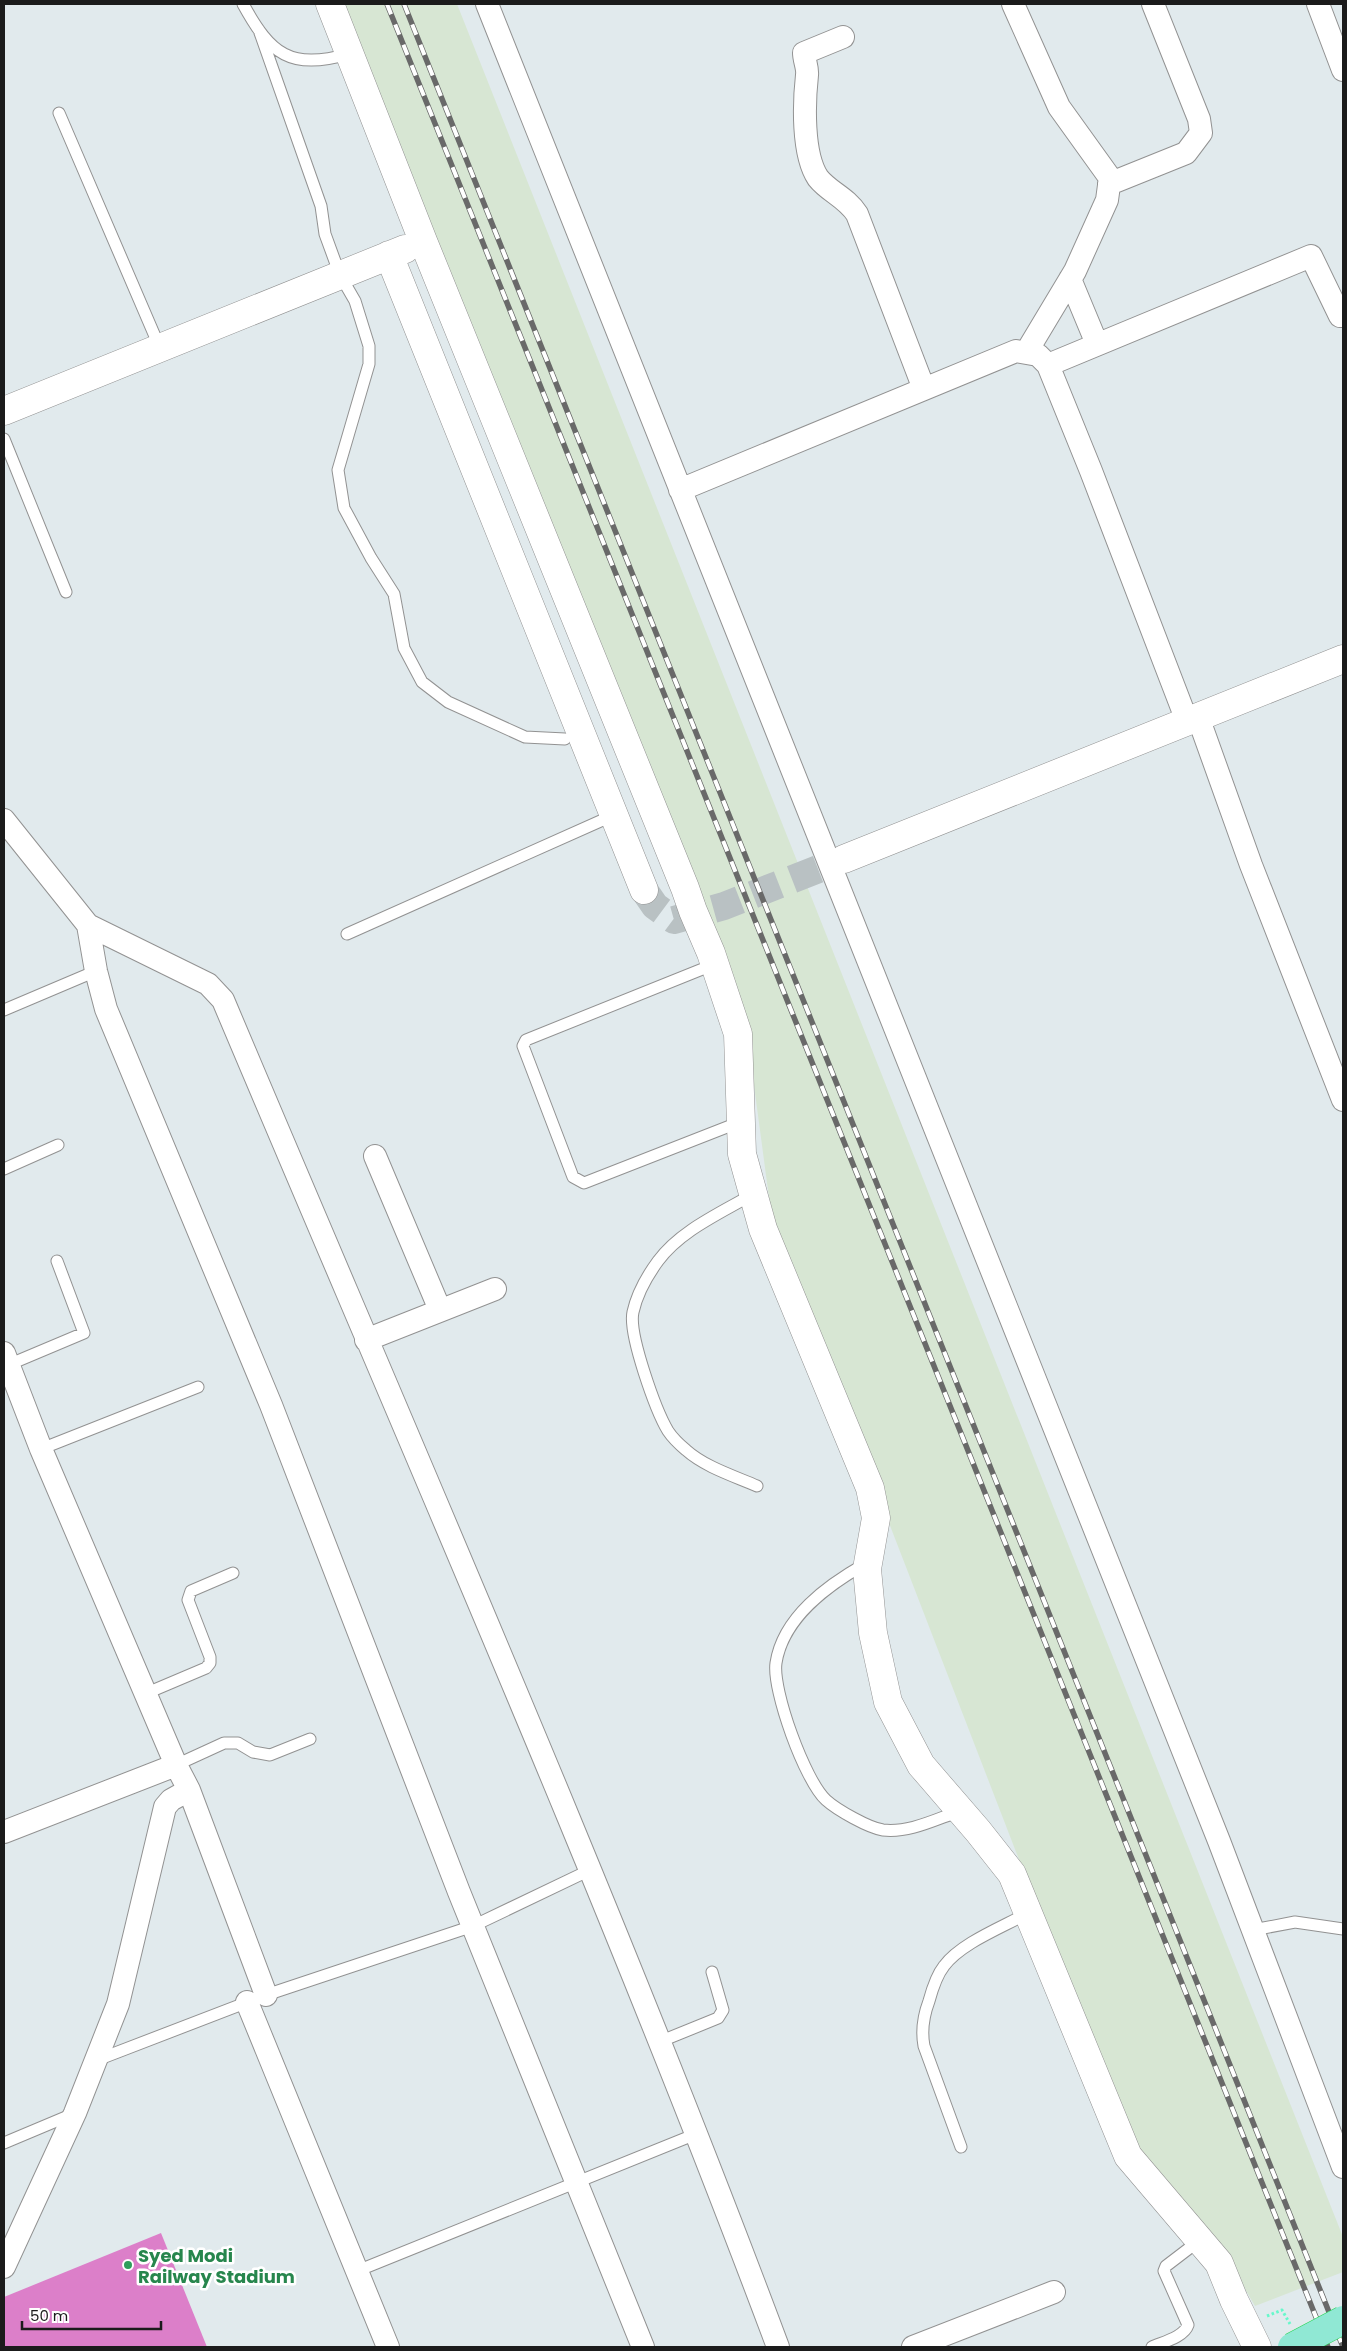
<svg xmlns="http://www.w3.org/2000/svg" width="1347" height="2351" viewBox="0 0 1347 2351" font-family="Poppins,sans-serif">
<rect width="100%" height="100%" fill="#e1eaed"/>
<path fill="#d7e6d3" d="M 335,4 L 457,4 L 1343,2237 L 1343,2272 L 1255,2306 L 1222,2250 L 1130,2147 L 772,1220 L 747,1033 Z"/>
<path fill="#dc7fc9" d="M 161,2233 L 207,2347 L 4,2347 L 4,2297 Z"/>
<g fill="none" stroke-linecap="round" stroke-linejoin="round">
<path stroke="#b9c1c3" stroke-width="28" stroke-dasharray="28 14" stroke-linecap="butt" d="M 644,890 L 655,906 L 674,920 L 724,906 L 844,859"/>
<defs>
<path id="service" d="M 243,4 C 271,55 290,70 349,54
M 259,30 L 321,206 L 325,234 L 340,275 L 355,301 L 369,346 L 369,364 L 338,470 L 344,508 L 371,558 L 394,594 L 404,648 L 422,682 L 448,702 L 525,737 L 565,739
M 59,113 L 160,348
M 4,439 L 66,592
M 347,934 L 614,815
M 715,964 L 526,1040 L 523,1046 L 573,1177 L 584,1183 L 740,1122
M 4,1010 L 96,971
M 4,1169 L 58,1145
M 753,1194 C 721,1213 681,1230 658,1261 C 647,1276 637,1294 633,1312 C 628,1334 656,1411 668,1431 C 672,1437 680,1445 686,1450 C 705,1467 734,1476 757,1486
M 8,1365 L 84,1333 L 57,1261
M 41,1449 L 198,1387
M 865,1564 C 828,1585 783,1617 776,1663 C 772,1690 805,1781 826,1800 C 837,1810 869,1828 883,1830 C 910,1833 936,1819 960,1811
M 147,1693 L 206,1668 L 210,1663 L 210,1657 L 188,1600 L 191,1591 L 233,1573
M 176,1765 L 224,1743 L 238,1743 L 253,1752 L 270,1755 L 310,1739
M 1253,1930 L 1295,1922 L 1343,1929
M 659,2042 L 718,2018 L 723,2010 L 712,1972
M 97,2060 L 266,1995 L 473,1926 L 590,1870
M 4,2143 L 73,2114
M 961,2147 L 924,2046 C 921,2030 923,2017 929,2001 C 932,1990 936,1976 944,1966 C 961,1943 1003,1927 1028,1913
M 357,2271 L 696,2134
M 1152,2347 C 1163,2342 1184,2337 1188,2325 L 1164,2271 L 1166,2266 L 1200,2240"/>
<path id="minor" d="M 487,4 L 1219,1841 L 1343,2167
M 1013,4 L 1059,107 L 1110,178 L 1107,200 L 1075,271 L 1027,351
M 1318,4 L 1343,70
M 843,37 L 804,53 C 804,60 808,68 807,75 C 804,102 802,154 818,178 C 829,192 846,197 857,214 L 924,389
M 1109,184 L 1186,153 L 1201,133 L 1199,119 L 1153,4
M 1070,279 L 1097,344
M 1048,365 L 1311,256 L 1340,316 L 1343,315
M 680,490 L 1016,351 L 1038,355 L 1048,365 L 1091,471 L 1187,721
M 1198,717 L 1251,865 L 1343,1100
M 4,820 L 88,925 L 96,971 L 106,1009 L 271,1405 L 459,1892 L 643,2347
M 88,925 L 208,984 L 223,1000 C 412,1448 608,1893 778,2347
M 375,1156 L 440,1310
M 366,1340 L 495,1289
M 4,1353 L 41,1449 L 176,1765 L 189,1790 L 266,1995
M 4,1832 L 176,1765
M 247,2002 L 388,2347
M 4,2267 L 75,2113 L 118,2004 L 165,1807 L 171,1800 L 189,1790
M 913,2347 L 1054,2292"/>
<path id="tertiary" d="M 330,4 L 423,241 L 685,888 L 693,911 L 711,953 L 738,1034 L 742,1154 L 763,1229 L 870,1488 L 876,1518 L 867,1569 L 873,1633 L 888,1702 L 921,1765 L 978,1831 L 1012,1874 L 1128,2156 L 1219,2263 L 1234,2300 L 1257,2347
M 389,255 L 644,890
M 4,411 L 405,249
M 844,859 L 1343,659"/>
</defs>
<use href="#service" stroke="#929292" stroke-width="13"/>
<use href="#minor" stroke="#929292" stroke-width="24"/>
<use href="#tertiary" stroke="#929292" stroke-width="29"/>
<path stroke="#67f8cb" stroke-width="3" stroke-dasharray="2.5 2.5" stroke-linecap="butt" d="M 1267,2316 L 1282,2310 L 1290,2324"/>
<use href="#service" stroke="#fff" stroke-width="11"/>
<use href="#minor" stroke="#fff" stroke-width="22"/>
<use href="#tertiary" stroke="#fff" stroke-width="28"/>
<defs>
<path id="rail" d="M 387,4 L 1328,2347
M 404,4 L 1343,2347"/>
</defs>
<use href="#rail" stroke="#696969" stroke-width="5.5"/>
<use href="#rail" stroke="#fff" stroke-width="4" stroke-dasharray="11" stroke-linecap="butt"/>
<defs>
<path id="trunk-bridge" d="M 1292,2347 L 1343,2320"/>
</defs>
<use href="#trunk-bridge" stroke="#25d450" stroke-width="29" stroke-linecap="butt"/>
<use href="#trunk-bridge" stroke="#90e8d4" stroke-width="28"/>
</g>
<circle fill="#2e9e5b" stroke="#fff" stroke-width="2" cx="128" cy="2265" r="5"/>
<g text-anchor="middle" dominant-baseline="central" stroke-width="5" stroke-linejoin="round" paint-order="stroke">
<g font-size="18" font-weight="bold" fill="#27864d" stroke="#fff" text-anchor="start">
<text x="138" y="2255">Syed Modi<tspan x="138" dy="21">Railway Stadium</tspan></text>
</g>
</g>
<rect width="1347" height="2351" fill="none" stroke="#1b1b1b" stroke-width="10"/>
<path d="M22 2321v8h139v-8" fill="none" stroke="#1b1b1b" stroke-width="2.5"/>
<text x="30" y="2321" font-size="15" fill="#1b1b1b" stroke="#ffffff" stroke-width="4" paint-order="stroke">50 m</text>
</svg>
